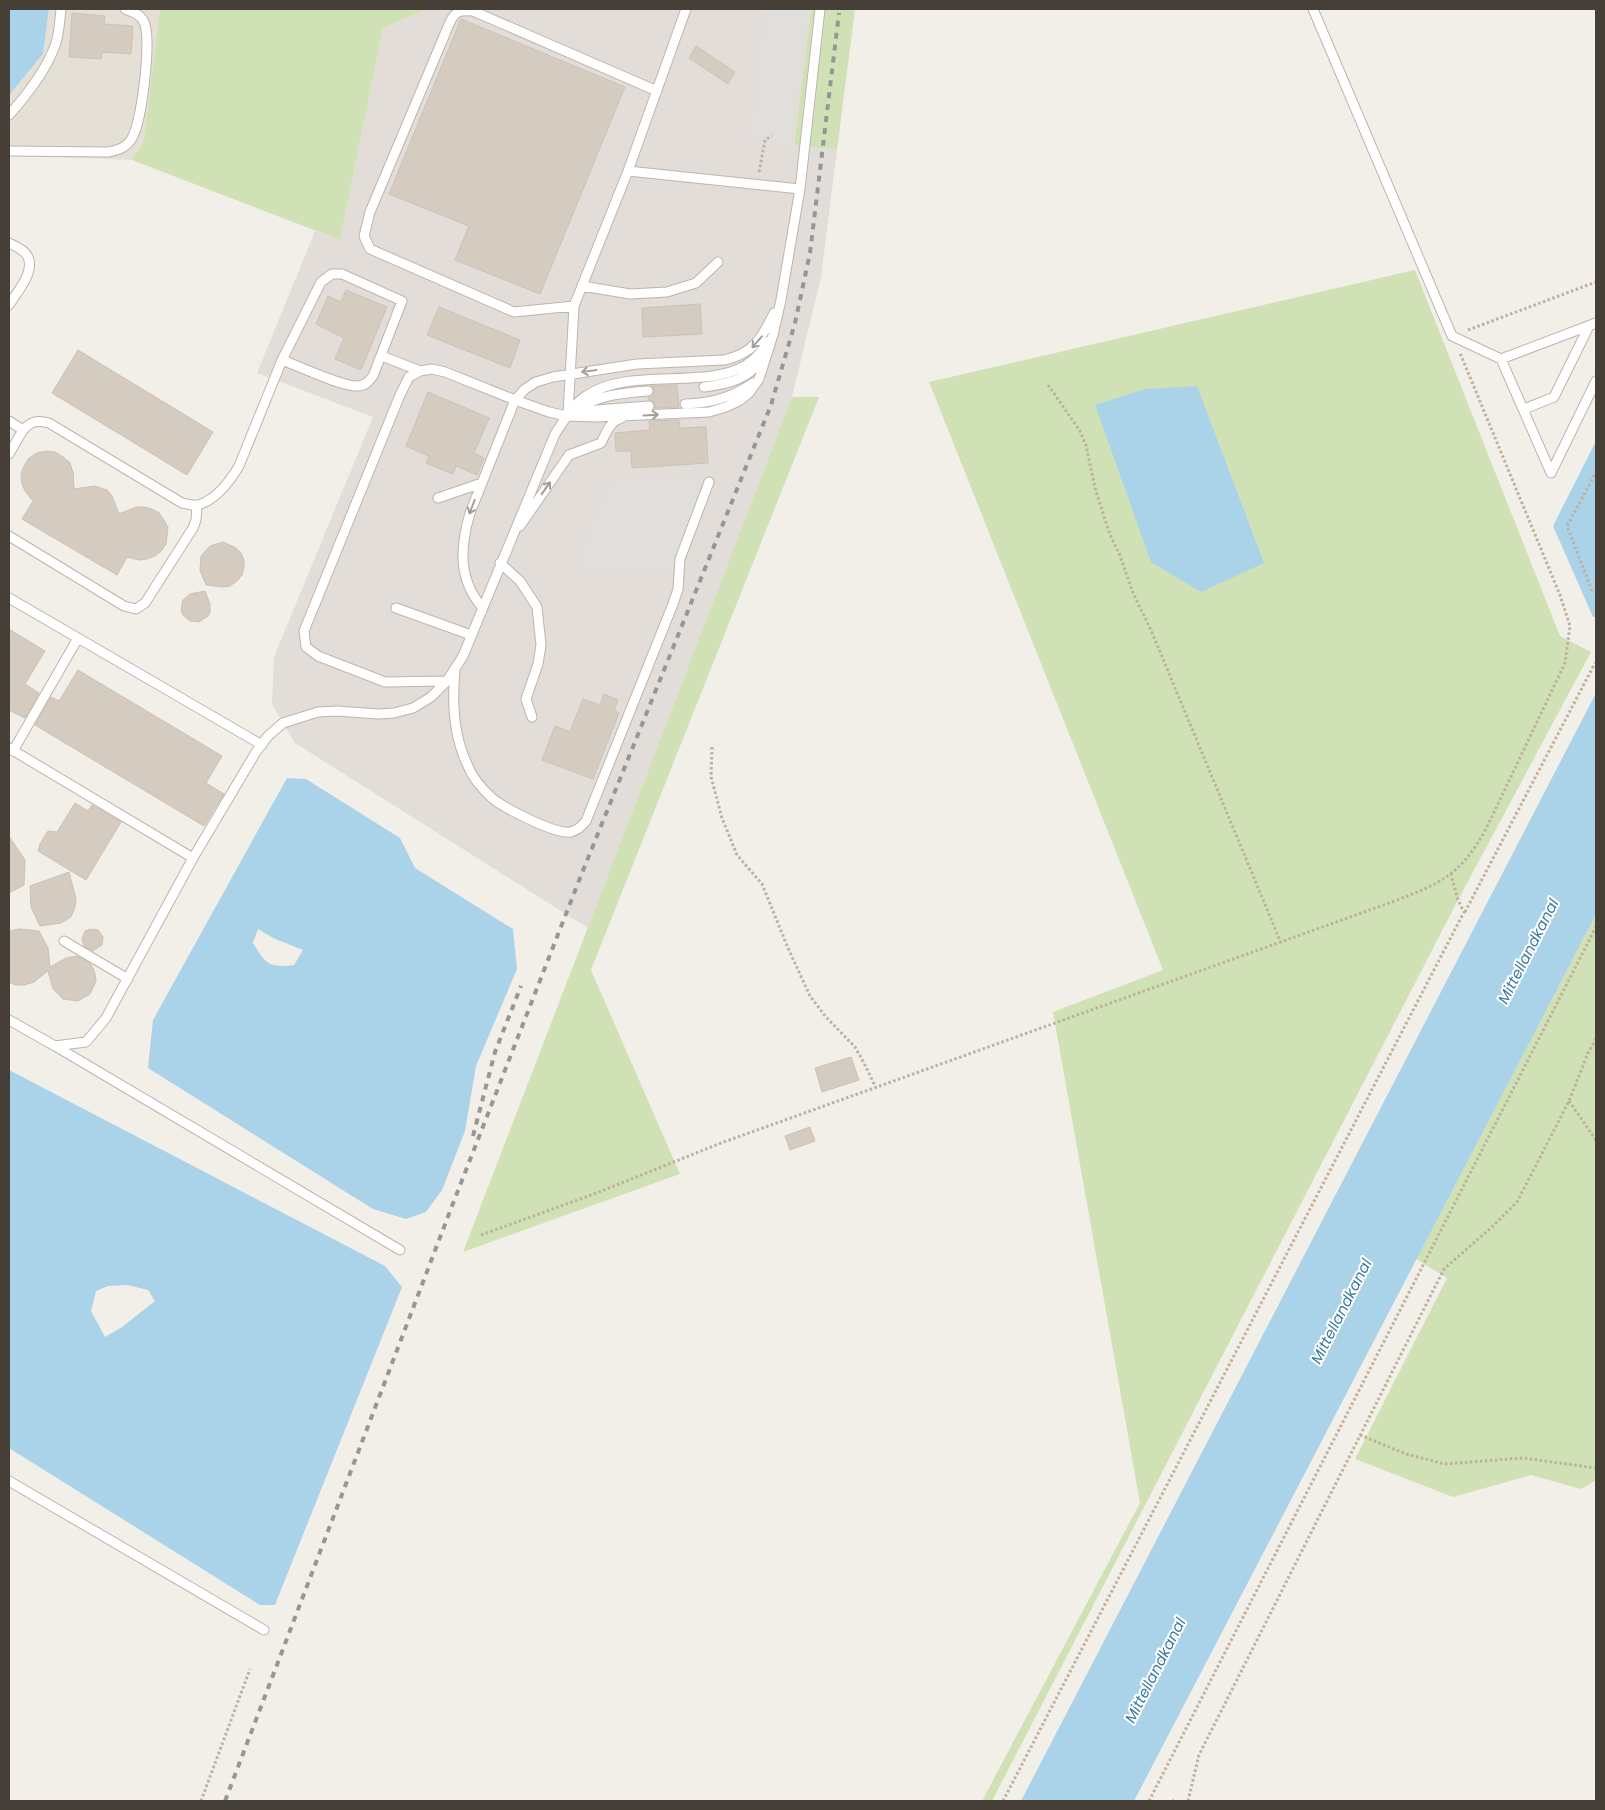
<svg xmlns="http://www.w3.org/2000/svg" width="1605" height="1810" viewBox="0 0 1605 1810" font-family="Poppins,sans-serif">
<rect width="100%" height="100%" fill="#f2eee8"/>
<path fill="#e5e0d6" d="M 49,9 L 243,9 L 153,70 L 144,140 L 132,160 L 9,155 L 9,95 L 43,54 Z"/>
<path fill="#e2ddd9" d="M 427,9 L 811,9 L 794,145 L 837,150 L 821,277 L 792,397 L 588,928 L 295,743 L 272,704 L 274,657 L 373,417 L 257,373 L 315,231 L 340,240 L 383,28 Z"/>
<path fill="#d0e2b5" d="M 160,9 L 427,9 L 383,28 L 340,240 L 132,160 L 144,140 Z
M 811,9 L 855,9 L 837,150 L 794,145 Z
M 1415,270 L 1560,636 L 1591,652 L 1458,900 L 992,1801 L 982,1801 L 1140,1503 L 1053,1012 L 1163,970 L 929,382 Z
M 792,397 L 819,397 L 591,970 L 680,1174 L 463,1252 Z
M 1596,914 L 1596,1480 L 1581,1489 L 1531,1475 L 1453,1497 L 1355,1459 L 1447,1278 L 1416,1259 Z"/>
<path fill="#e1dfdc" d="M 766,9 L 807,9 L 790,144 L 751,138 Z
M 705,474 L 671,568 L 590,572 L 582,555 L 611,483 Z"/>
<path fill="#aad3e9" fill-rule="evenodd" d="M 9,9 L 49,9 L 43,54 L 9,95 Z
M 1197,386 L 1264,563 L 1201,592 L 1151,562 L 1095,405 L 1145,389 Z
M 1596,441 L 1596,617 L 1593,617 L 1553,526 Z
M 1596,693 L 1596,914 L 1537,1028 L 1134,1801 L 1021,1801 Z
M 287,778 L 306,779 L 400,838 L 415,868 L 513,929 L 517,969 L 476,1066 L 465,1131 L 442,1190 L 426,1212 L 406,1219 L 373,1209 L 148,1068 L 153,1020 ZM 258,929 L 273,938 L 303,950 L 294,965 C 268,968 266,964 253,943 Z
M 9,1070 L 385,1266 L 402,1287 L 275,1605 L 260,1605 L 9,1448 ZM 127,1285 L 148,1290 L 155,1301 L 122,1327 L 105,1337 L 91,1311 L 96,1291 L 108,1286 Z"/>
<path fill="#d5ccc1" stroke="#ccc1b2" d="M 72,13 L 105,16 L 104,24 L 133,26 L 131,54 L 102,52 L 101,59 L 69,57 Z
M 461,19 L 625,87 L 540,294 L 455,260 L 469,226 L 389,194 Z
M 696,46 L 735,72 L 728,84 L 689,58 Z
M 346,290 L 387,307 L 361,370 L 335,359 L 344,338 L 316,324 L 328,296 L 341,302 Z
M 700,304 L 702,334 L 643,337 L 642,308 Z
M 439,307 L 520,340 L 510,368 L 427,335 Z
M 78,350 L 213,432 L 187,475 L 52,393 Z
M 677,385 L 679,407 L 655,408 L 654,402 L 649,400 L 648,397 L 654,393 L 654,390 L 651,386 Z
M 428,392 L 489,418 L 474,453 L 484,458 L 477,475 L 456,466 L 453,474 L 426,463 L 429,456 L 406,446 Z
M 679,420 L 680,428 L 706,427 L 708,463 L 632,468 L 631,451 L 616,451 L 615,433 L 650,430 L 649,421 Z
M 46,451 L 55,452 L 63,457 L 70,463 L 73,472 L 74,489 L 94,486 L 107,490 L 112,496 L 119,514 L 136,507 L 144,507 L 152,509 L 159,513 L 164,520 L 168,527 L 166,544 L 161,551 L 155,556 L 147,559 L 139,560 L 127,557 L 117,575 L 22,519 L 33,501 L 25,491 L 22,484 L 21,474 L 24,466 L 29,458 L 37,453 Z
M 223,542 L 236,548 L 241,553 L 244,560 L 244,568 L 242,575 L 237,581 L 230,586 L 223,587 L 206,585 L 200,570 L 201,556 L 210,546 Z
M 205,591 L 210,604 L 210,613 L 207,617 L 199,622 L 190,621 L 183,615 L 181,610 L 183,600 L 190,594 Z
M 9,629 L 45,651 L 25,684 L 39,693 L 25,718 L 9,710 Z
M 78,670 L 222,756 L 206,783 L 224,794 L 204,826 L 35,725 L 51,697 L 59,701 Z
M 604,694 L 618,700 L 614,710 L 619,713 L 593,779 L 542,760 L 555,726 L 570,732 L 583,699 L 600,705 Z
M 75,803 L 88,811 L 92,805 L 121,822 L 86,880 L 38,851 L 40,844 L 48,831 L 57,832 Z
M 9,836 L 25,860 L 24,885 L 9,893 Z
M 69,872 L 76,899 L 75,907 L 71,917 L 61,923 L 40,926 L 31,907 L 30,886 Z
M 20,929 L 39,931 L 48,948 L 50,967 L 66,958 L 77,956 L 91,964 L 95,973 L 96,981 L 90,994 L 78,1001 L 63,999 L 53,989 L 48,971 L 34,982 L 24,985 L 15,985 L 9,982 L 9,931 Z
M 90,929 L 98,930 L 103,937 L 102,945 L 93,951 L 84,946 L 82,939 L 85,931 Z
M 851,1057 L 859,1080 L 822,1092 L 815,1068 Z
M 810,1127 L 815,1141 L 790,1150 L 785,1136 Z"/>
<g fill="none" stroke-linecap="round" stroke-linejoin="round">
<defs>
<path id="service" d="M 1313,9 L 1452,336 L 1501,359 L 1596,323
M 9,115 C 27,95 47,69 56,43 C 59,33 60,20 61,9
M 9,151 L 108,152 C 119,150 128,147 133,136 C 142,119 152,38 144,22 C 140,14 133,12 125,9
M 628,171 L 686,9
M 9,243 C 15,246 25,250 28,257 C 35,273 16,293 9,305
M 332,274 L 342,274 L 402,301 L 373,376 C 369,381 365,386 358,386 C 342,387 299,366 282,360 L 321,282 Z
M 582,286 L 630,294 L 667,292 L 696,283 L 718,262
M 574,306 L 514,312 L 370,249 L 364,236 L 370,212 L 450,22 C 456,10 461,10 473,11 L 657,91
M 382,356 L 420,371
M 1501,359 L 1551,473 L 1596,381
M 704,387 C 728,384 752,379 763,355
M 685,404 C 711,403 731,398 753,383
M 1524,409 L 1554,397 L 1589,326
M 576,410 C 597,395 623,393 648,391
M 580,413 L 596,410 L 649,406
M 568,414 L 574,306 L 628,171 L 800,189
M 9,421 L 23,430 C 31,421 37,420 49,423 L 182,503 C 187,504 194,506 198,505 C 216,500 230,481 239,466 L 282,360
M 9,454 L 23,430
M 438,498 L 482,483
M 520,526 L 569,455 L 601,443 C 606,433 610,421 622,418
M 9,536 L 124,606 L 136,609 L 145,603 L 193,528 L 196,520 L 197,505
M 500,563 L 520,581 L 537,607 L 541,645 L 538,664 L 526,699 L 532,717
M 9,598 L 262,745
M 482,607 C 458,579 460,547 470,513 L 515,400 L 525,389 L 536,382 L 553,377 L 637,364 L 724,360 C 753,354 762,338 774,313
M 396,608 L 471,635
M 455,671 C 452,701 454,736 467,764 C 472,777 481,788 492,798 C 504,808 556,835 571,832 C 578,830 582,826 586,821 L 673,604 L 678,589 L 680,559 L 709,482
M 447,681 L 385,682 L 318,656 L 306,647 L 304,631 L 400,395 L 409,377 L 420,371 L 432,369 L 445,372 L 515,400 L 549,412 L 567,416 L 596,417 L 709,412 L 726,407 L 739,401 L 749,393 L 759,379 L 773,335 L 781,300 L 800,189 L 820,9
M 9,748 L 193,858
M 13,751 L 78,638
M 64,941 L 128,979
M 9,1020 L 55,1046 L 86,1042 L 106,1018 L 193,858 L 256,752 L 268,736 L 283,723 L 318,712 L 337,711 L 378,714 L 394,713 L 413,708 L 431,697 L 447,681 L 463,656 L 555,434 C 564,421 572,405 586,396 C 633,364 716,394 754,359 C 760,354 764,347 769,341
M 55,1046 L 400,1250
M 9,1481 L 264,1630"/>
</defs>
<use href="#service" stroke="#bdb5ab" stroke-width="11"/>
<path stroke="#bdb09e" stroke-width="3" stroke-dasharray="2.5 2.5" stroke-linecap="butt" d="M 759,172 L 765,140 L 772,136
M 1468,330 L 1596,282
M 1048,385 L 1080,431 L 1086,445 L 1095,488 L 1110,535 L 1119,553 L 1133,593 L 1151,630 L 1281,943
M 1592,591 L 1567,526 L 1596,472
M 712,747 L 711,777 L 722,818 L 737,855 L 762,884 L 788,948 L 810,996 L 825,1016 L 855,1047 L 864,1063 L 876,1088
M 1465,912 L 1595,663
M 1569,1101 L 1596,1140
M 481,1235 L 594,1194 L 721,1143 L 1392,902 C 1441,883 1460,876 1486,829 L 1565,663 L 1570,626 L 1560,595 L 1460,353
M 1360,1435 L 1406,1454 L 1445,1464 L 1523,1458 L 1596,1468
M 201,1801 L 250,1669
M 1003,1801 L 1464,912 L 1458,900 L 1451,874
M 1149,1801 L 1596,927
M 1172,1801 L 1177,1801
M 1188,1801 L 1199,1755 L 1444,1269 L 1493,1226 L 1517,1202 L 1569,1101 L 1588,1053 L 1596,1039"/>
<use href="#service" stroke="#fff" stroke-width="9"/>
<path stroke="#969696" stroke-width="4" stroke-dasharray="6 6" stroke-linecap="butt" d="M 473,1136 L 495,1052 L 521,986
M 225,1801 L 452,1206 L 580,878 L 771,405 L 795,323 L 810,253 L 839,13"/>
</g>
<defs><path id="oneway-shaft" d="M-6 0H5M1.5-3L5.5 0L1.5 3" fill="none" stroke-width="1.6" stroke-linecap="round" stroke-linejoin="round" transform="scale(1.25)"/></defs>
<g stroke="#a29f9b">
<use href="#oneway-shaft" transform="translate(757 342) rotate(131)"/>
<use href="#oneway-shaft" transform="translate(589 371) rotate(172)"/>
<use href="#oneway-shaft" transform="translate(651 415) rotate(-3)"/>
<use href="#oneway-shaft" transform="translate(546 488) rotate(-55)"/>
<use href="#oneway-shaft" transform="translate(472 507) rotate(111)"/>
</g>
<g text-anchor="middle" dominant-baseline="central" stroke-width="4" stroke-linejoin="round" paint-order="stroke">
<g font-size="15" font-style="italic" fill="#397a9e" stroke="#fff">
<text transform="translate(1528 951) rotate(-63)">Mittellandkanal</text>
<text transform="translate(1341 1311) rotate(-63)">Mittellandkanal</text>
<text transform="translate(1155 1670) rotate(-63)">Mittellandkanal</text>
</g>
</g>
<rect width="1605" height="1810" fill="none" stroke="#453f37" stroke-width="20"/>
</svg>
